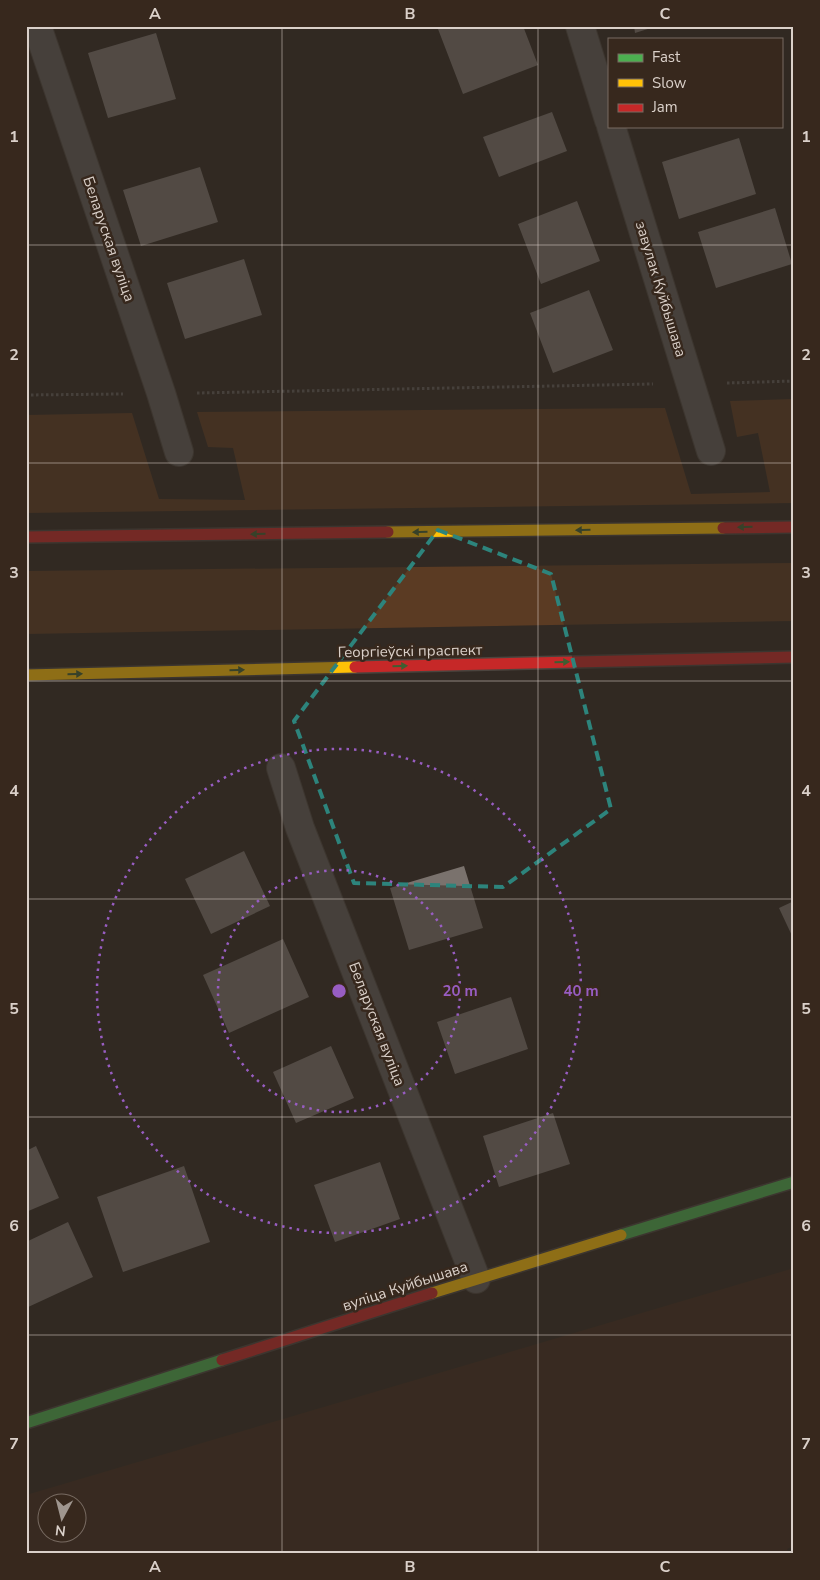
<svg xmlns="http://www.w3.org/2000/svg" width="820" height="1580" viewBox="0 0 820 1580" font-family="'Nunito Sans',sans-serif">
<rect width="100%" height="100%" fill="#312923"/>
<path fill="#402c1f" fill-rule="evenodd" d="M 794,1268 L 794,1546 L 787,1549 L 789,1554 L 26,1554 L 26,1495 ZM 48,1502 L 78,1502 L 78,1532 L 48,1532 Z"/>
<path fill="#5b3b23" d="M 794,399 L 794,503 L 26,513 L 26,415 L 132,413 L 159,499 L 245,500 L 233,448 L 208,447 L 197,412 L 665,408 L 691,494 L 770,492 L 758,433 L 737,437 L 730,401 Z
M 794,563 L 794,621 L 26,634 L 26,571 Z"/>
<path fill="#7a726d" d="M 446,26 L 523,26 L 538,65 L 463,94 L 438,29 Z
M 634,26 L 654,26 L 654,27 L 635,33 Z
M 156,33 L 176,99 L 108,118 L 88,53 Z
M 552,112 L 567,151 L 499,177 L 483,137 Z
M 739,138 L 756,194 L 679,219 L 662,162 Z
M 200,167 L 218,222 L 141,246 L 123,190 Z
M 577,201 L 600,261 L 541,284 L 518,224 Z
M 775,208 L 792,264 L 716,288 L 698,232 Z
M 244,259 L 262,315 L 185,339 L 167,283 Z
M 589,290 L 613,350 L 553,373 L 530,313 Z
M 244,851 L 270,906 L 211,934 L 185,879 Z
M 464,866 L 483,928 L 409,950 L 390,888 Z
M 794,901 L 794,940 L 779,908 Z
M 283,939 L 309,997 L 229,1033 L 203,975 Z
M 511,997 L 528,1049 L 455,1074 L 437,1022 Z
M 331,1046 L 354,1098 L 296,1123 L 273,1072 Z
M 553,1113 L 570,1164 L 499,1187 L 483,1136 Z
M 36,1146 L 59,1198 L 26,1212 L 26,1151 Z
M 380,1162 L 400,1219 L 335,1242 L 314,1185 Z
M 184,1166 L 210,1242 L 123,1272 L 97,1197 Z
M 68,1222 L 93,1277 L 26,1308 L 26,1242 Z"/>
<g fill="none" stroke-linecap="round" stroke-linejoin="round">
<defs>
<path id="street" d="M 37,26 L 161,393 L 179,452
M 580,26 L 609,120
M 611,126 L 711,451
M 281,768 L 300,828 L 476,1279"/>
<path id="fast" d="M 621,1235 L 794,1182
M 26,1423 L 222,1360"/>
<path id="slow" d="M 388,532 L 723,528
M 26,675 L 355,667
M 432,1293 L 621,1235"/>
<path id="jam" d="M 723,528 L 794,527
M 26,537 L 388,532
M 355,667 L 794,657
M 222,1360 L 432,1293"/>
</defs>
<use href="#street" stroke="#4b443e" stroke-width="30"/>
<use href="#fast" stroke="#4b443e" stroke-width="14"/>
<use href="#slow" stroke="#4b443e" stroke-width="14"/>
<use href="#jam" stroke="#4b443e" stroke-width="14"/>
<path stroke="#5f5b59" stroke-width="3" stroke-dasharray="2.5 2.5" stroke-linecap="butt" d="M 727,383 L 794,381
M 197,393 L 653,384
M 26,395 L 123,394"/>
<use href="#street" stroke="#605c59" stroke-width="28"/>
<use href="#fast" stroke="#4caf50" stroke-width="11"/>
<use href="#slow" stroke="#ffc107" stroke-width="11"/>
<use href="#jam" stroke="#c62828" stroke-width="11"/>
</g>
<defs><path id="oneway-solid" d="M-6-.8H1V-3.2L6.5 0L1 3.2V.8H-6Z" transform="scale(1.25)"/></defs>
<g fill="#3f5e31">
<use href="#oneway-solid" transform="translate(745 527) rotate(179)"/>
<use href="#oneway-solid" transform="translate(583 530) rotate(179)"/>
<use href="#oneway-solid" transform="translate(420 532) rotate(179)"/>
<use href="#oneway-solid" transform="translate(258 534) rotate(179)"/>
<use href="#oneway-solid" transform="translate(562 662) rotate(-1)"/>
<use href="#oneway-solid" transform="translate(400 666) rotate(-1)"/>
<use href="#oneway-solid" transform="translate(237 670) rotate(-1)"/>
<use href="#oneway-solid" transform="translate(75 674) rotate(-1)"/>
</g>
<path d="M0 0H820V1580H0ZM 438,530 L 551,574 L 611,809 L 503,887 L 354,883 L 294,721 Z" fill="#312923" fill-opacity=".55" fill-rule="evenodd"/>
<path fill="none" stroke="#2d847c" stroke-width="4" stroke-dasharray="10 6" stroke-linejoin="round" d="M 438,530 L 551,574 L 611,809 L 503,887 L 354,883 L 294,721 Z"/>
<path fill="none" stroke="#dad0c9" stroke-width="1" stroke-opacity="0.55" d="M 282,26 L 282,1554M 538,26 L 538,1554M 26,245 L 794,245M 26,463 L 794,463M 26,681 L 794,681M 26,899 L 794,899M 26,1117 L 794,1117M 26,1335 L 794,1335"/>
<g fill="none" stroke="#985dc2" stroke-width="2.5" stroke-dasharray="2.5 5">
<circle cx="339" cy="991" r="121"/>
<circle cx="339" cy="991" r="242"/>
</g>
<g text-anchor="middle" dominant-baseline="central" stroke-width="5" stroke-linejoin="round" paint-order="stroke">
<g font-size="15" fill="#dad0c9" stroke="#37281d">
<text transform="translate(109 239) rotate(71)">Беларуская вуліца</text>
<text transform="translate(661 289) rotate(73)">завулак Куйбышава</text>
<text transform="translate(410 651) rotate(-1)">Георгіеўскі праспект</text>
<text transform="translate(377 1024) rotate(69)">Беларуская вуліца</text>
<text transform="translate(405 1286) rotate(-18)">вуліца Куйбышава</text>
</g>
</g>
<circle cx="339" cy="991" r="8" fill="#985dc2" stroke="#37281d" stroke-width="2.5"/>
<g font-size="15" text-anchor="middle" font-weight="bold" fill="#985dc2" stroke="#37281d" stroke-width="5" stroke-linejoin="round" paint-order="stroke">
<text x="460" y="996">20 m</text>
<text x="581" y="996">40 m</text>
</g>
<rect width="820" height="1580" fill="none" stroke="#37281d" stroke-width="55"/>
<rect x="608" y="38" width="175" height="90" fill="#37281d" stroke="#786b62"/>
<rect x="618" y="54" width="25" height="8" fill="#4caf50" stroke="#786b62"/>
<text x="652" y="62" font-size="15" fill="#dad0c9">Fast</text>
<rect x="618" y="79" width="25" height="8" fill="#ffc107" stroke="#786b62"/>
<text x="652" y="88" font-size="15" fill="#dad0c9">Slow</text>
<rect x="618" y="104" width="25" height="8" fill="#c62828" stroke="#786b62"/>
<text x="652" y="112" font-size="15" fill="#dad0c9">Jam</text>
<g transform="translate(62 1518) rotate(187)"><circle r="24" fill="#37281d" stroke="#786b62"/>
<path d="M0-4L9 19L0 12L-9 19Z" fill="#9f968f"/>
<text y="-8" font-size="14" font-weight="bold" text-anchor="middle" fill="#dad0c9">N</text>
</g>
<rect x="28" y="28" width="764" height="1524" fill="none" stroke="#dad0c9" stroke-width="2"/>
<g font-size="16" text-anchor="middle" font-weight="bold" fill="#dad0c9">
<text x="155" y="19">A</text>
<text x="410" y="19">B</text>
<text x="665" y="19">C</text>
<text x="14" y="142">1</text>
<text x="806" y="142">1</text>
<text x="14" y="360">2</text>
<text x="806" y="360">2</text>
<text x="14" y="578">3</text>
<text x="806" y="578">3</text>
<text x="14" y="796">4</text>
<text x="806" y="796">4</text>
<text x="14" y="1014">5</text>
<text x="806" y="1014">5</text>
<text x="14" y="1231">6</text>
<text x="806" y="1231">6</text>
<text x="14" y="1449">7</text>
<text x="806" y="1449">7</text>
<text x="155" y="1572">A</text>
<text x="410" y="1572">B</text>
<text x="665" y="1572">C</text>
</g>
</svg>
